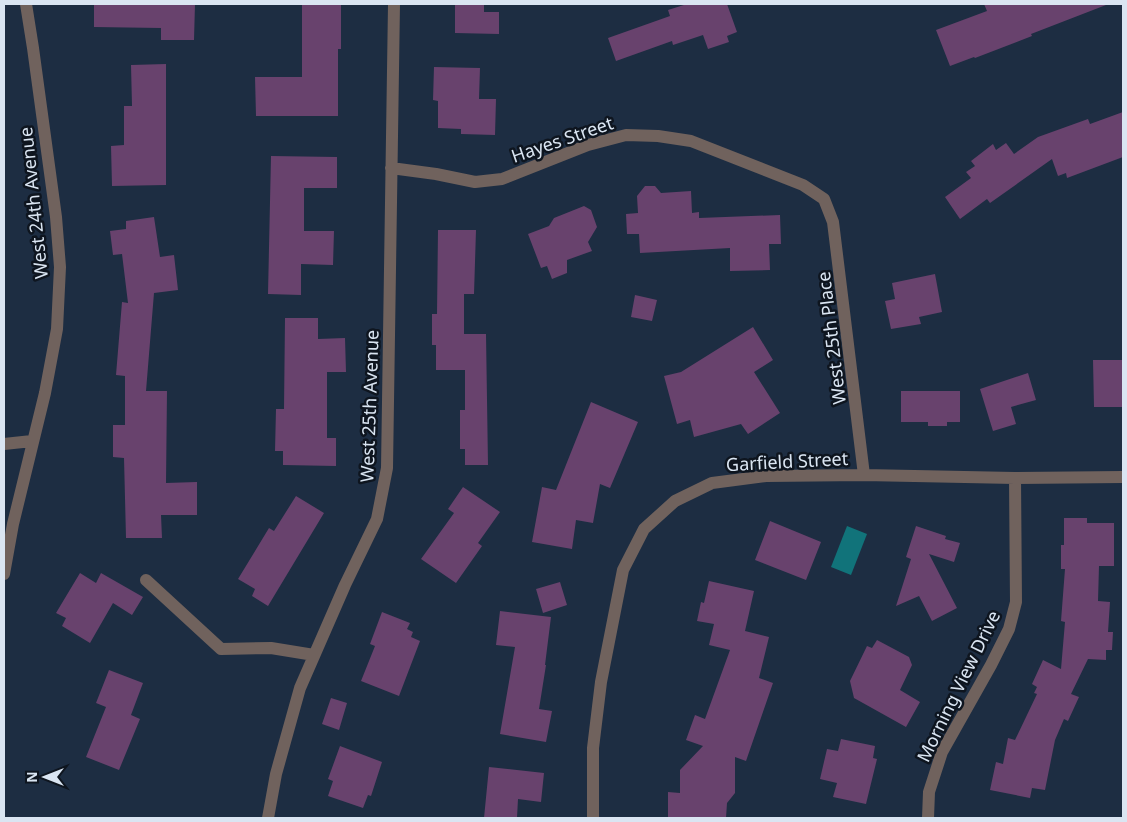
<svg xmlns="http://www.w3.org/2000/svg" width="1127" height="822" viewBox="0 0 1127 822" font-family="'Noto Sans',sans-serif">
<rect width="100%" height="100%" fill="#1d2d42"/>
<path fill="#11737a" d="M 847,526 L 867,534 L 851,575 L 831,567 Z"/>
<path fill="#68426d" d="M 94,4 L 195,4 L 194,40 L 161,40 L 161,28 L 94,27 Z
M 302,4 L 341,4 L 341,49 L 338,49 L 338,116 L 256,116 L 255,77 L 302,77 Z
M 455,4 L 484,4 L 484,12 L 499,12 L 499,34 L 455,33 Z
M 687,4 L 727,4 L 737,32 L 727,36 L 729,42 L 708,49 L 703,35 L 673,45 L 672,41 L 616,61 L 608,38 L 670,16 L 668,10 Z
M 984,4 L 1106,4 L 1106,5 L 1031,34 L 1032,36 L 975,58 L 974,57 L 950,66 L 936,30 L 987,11 Z
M 166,64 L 166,185 L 112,186 L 111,146 L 124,145 L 124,106 L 132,106 L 131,65 Z
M 434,67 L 480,68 L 479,99 L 496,99 L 495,135 L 461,134 L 461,129 L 438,128 L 438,101 L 433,100 Z
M 1123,112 L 1123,157 L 1067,178 L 1066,173 L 1058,176 L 1052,159 L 990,203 L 987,199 L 960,219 L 945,197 L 971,178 L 966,172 L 975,166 L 971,161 L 993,144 L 996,150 L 1006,143 L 1014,154 L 1038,137 L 1088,119 L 1090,124 Z
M 271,156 L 337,157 L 337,188 L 304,188 L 304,231 L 334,231 L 333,265 L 301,264 L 301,295 L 268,294 Z
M 645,186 L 655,186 L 661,193 L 691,191 L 692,213 L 699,212 L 699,218 L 780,215 L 781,244 L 769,244 L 770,270 L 730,271 L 730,248 L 640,253 L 639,234 L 627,234 L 626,214 L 638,213 L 637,196 Z
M 584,206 L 591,210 L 597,227 L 588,242 L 592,251 L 567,260 L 567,273 L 552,279 L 547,266 L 541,268 L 528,234 L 549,226 L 554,218 Z
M 154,217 L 160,257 L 174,255 L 178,290 L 154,293 L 146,391 L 167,391 L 166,483 L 197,482 L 197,515 L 161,515 L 162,538 L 126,538 L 124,458 L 113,457 L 113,425 L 125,425 L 125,376 L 116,375 L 122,302 L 128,303 L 122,254 L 113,255 L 110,231 L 126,229 L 126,221 Z
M 438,230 L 476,230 L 474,294 L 464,294 L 464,334 L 486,334 L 488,465 L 465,465 L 465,449 L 460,449 L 460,410 L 465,410 L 465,370 L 436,370 L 436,345 L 432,345 L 432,314 L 437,314 Z
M 935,274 L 942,312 L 919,317 L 921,324 L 891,329 L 885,301 L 895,299 L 892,283 Z
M 635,295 L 657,300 L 652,321 L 631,317 Z
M 285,318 L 318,318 L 318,339 L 345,338 L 346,372 L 327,372 L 327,438 L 336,438 L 336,466 L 283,465 L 283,451 L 275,451 L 276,409 L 284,409 Z
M 753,327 L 773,360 L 754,372 L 780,413 L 748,434 L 741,424 L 694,437 L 690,420 L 677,424 L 664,376 L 681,372 Z
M 1093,360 L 1123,360 L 1123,407 L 1094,407 Z
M 1028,373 L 1036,400 L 1011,407 L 1016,424 L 993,431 L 980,389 Z
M 901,391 L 960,391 L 960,422 L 947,422 L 947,426 L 928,426 L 928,422 L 901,422 Z
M 591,402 L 638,422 L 610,488 L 600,484 L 593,523 L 576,520 L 572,549 L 532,542 L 542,487 L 556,490 Z
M 463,487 L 500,512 L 478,543 L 482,546 L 456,583 L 421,559 L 454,513 L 448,509 Z
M 296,496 L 324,513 L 268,606 L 252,596 L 255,589 L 238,579 L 269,528 L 274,531 Z
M 1064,518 L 1087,518 L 1087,523 L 1114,523 L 1114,566 L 1099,566 L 1098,601 L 1110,602 L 1108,632 L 1113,632 L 1112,650 L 1106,650 L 1106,660 L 1088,659 L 1071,694 L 1079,697 L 1068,721 L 1064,719 L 1055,740 L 1045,790 L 1032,788 L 1030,798 L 990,790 L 996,762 L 1003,764 L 1008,738 L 1015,740 L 1037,694 L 1034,693 L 1037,687 L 1032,684 L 1043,660 L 1061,669 L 1065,622 L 1061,621 L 1065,569 L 1061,569 L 1061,545 L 1064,545 Z
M 770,521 L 821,542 L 806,580 L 755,560 Z
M 916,526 L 946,536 L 945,539 L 960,543 L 954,562 L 929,554 L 957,608 L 932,621 L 919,596 L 896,606 L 911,559 L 906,557 Z
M 80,573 L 96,583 L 101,573 L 143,597 L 132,615 L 113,603 L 90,643 L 62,626 L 66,618 L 56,613 Z
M 709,581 L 754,591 L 745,631 L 769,637 L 759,678 L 773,683 L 746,761 L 735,757 L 735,793 L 727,803 L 726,818 L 668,818 L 668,792 L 680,793 L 680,770 L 703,746 L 686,740 L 695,715 L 705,719 L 730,650 L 709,645 L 714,624 L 697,621 L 701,602 L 704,603 Z
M 560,582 L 567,605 L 543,613 L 536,589 Z
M 500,611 L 551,617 L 545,665 L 546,665 L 539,709 L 552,711 L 546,742 L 500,734 L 515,647 L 496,645 Z
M 382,612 L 410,623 L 407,629 L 413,632 L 411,637 L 420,641 L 399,696 L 361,681 L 375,646 L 370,644 Z
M 877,640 L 909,657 L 912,665 L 900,690 L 920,702 L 906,727 L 854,698 L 850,681 L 867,646 L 872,648 Z
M 109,670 L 143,683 L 131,715 L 140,719 L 119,770 L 86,757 L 106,707 L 96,703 Z
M 331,698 L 347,703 L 339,730 L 322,724 Z
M 841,739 L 875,746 L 873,758 L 877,759 L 866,804 L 833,797 L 837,783 L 820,779 L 827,749 L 838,751 Z
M 340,746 L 382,762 L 371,796 L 368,795 L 363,808 L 328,796 L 333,781 L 328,779 Z
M 489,767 L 544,773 L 541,802 L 518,799 L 517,818 L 484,818 Z"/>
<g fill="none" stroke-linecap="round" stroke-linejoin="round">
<path stroke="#70625d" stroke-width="12" d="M 391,168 L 436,174 L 475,182 L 502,179 L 588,145 L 626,135 L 658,136 L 691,141 L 803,185 L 824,199 L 833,222 L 864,475
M 4,444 L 32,441
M 4,574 L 13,524 L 45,393 L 57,329 L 60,267 L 56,217 L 33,48 L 26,4
M 146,580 L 221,649 L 271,648 L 314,655
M 268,818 L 276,774 L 300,688 L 345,585 L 377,519 L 387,468 L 394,4
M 593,818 L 593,748 L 601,682 L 623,570 L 644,529 L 675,501 L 712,483 L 766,476 L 864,475 L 1015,478 L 1123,477
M 928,818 L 929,792 L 942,752 L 991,665 L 1009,629 L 1016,602 L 1015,478"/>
</g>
<g text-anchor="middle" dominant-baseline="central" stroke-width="5" stroke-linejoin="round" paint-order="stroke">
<g font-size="18" fill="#dae5f2" stroke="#0e151f">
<text transform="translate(562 139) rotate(-19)">Hayes Street</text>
<text transform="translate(33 203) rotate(-96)">West 24th Avenue</text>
<text transform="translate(831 338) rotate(-97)">West 25th Place</text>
<text transform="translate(369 406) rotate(-88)">West 25th Avenue</text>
<text transform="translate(787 461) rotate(-3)">Garfield Street</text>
<text transform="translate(958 686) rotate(-64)">Morning View Drive</text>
</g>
</g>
<rect width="1127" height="822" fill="none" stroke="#dae5f2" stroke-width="10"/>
<g transform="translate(45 777) rotate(270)" stroke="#0e151f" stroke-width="4" paint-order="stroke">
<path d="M0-4L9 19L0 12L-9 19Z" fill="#dae5f2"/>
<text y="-8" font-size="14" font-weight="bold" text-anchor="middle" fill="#dae5f2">N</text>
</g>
</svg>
